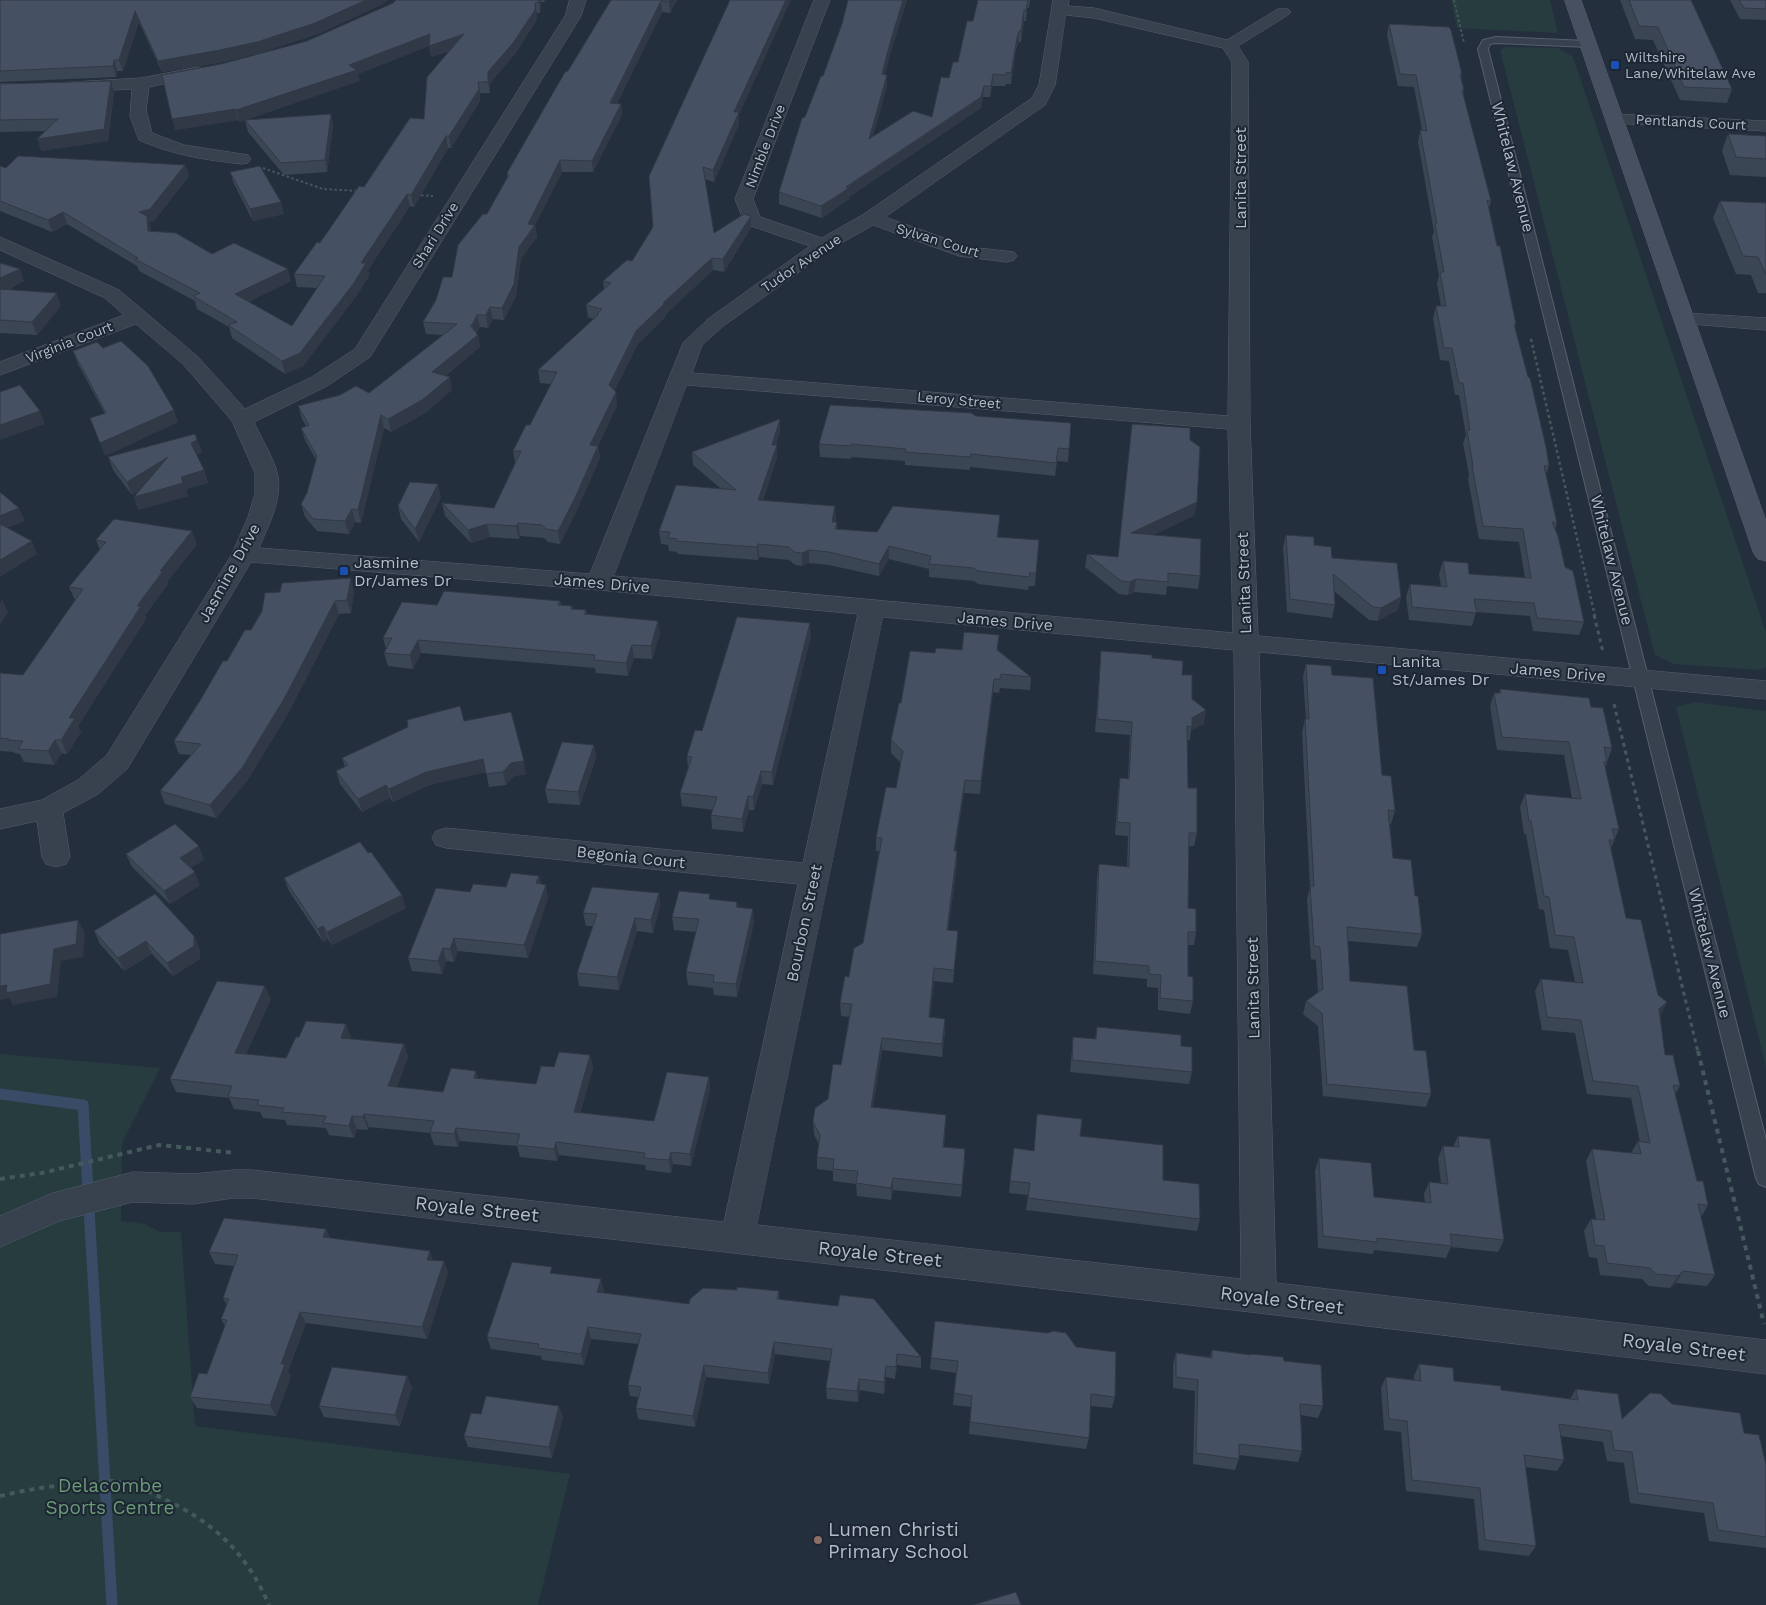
<svg xmlns="http://www.w3.org/2000/svg" width="1766" height="1605" viewBox="0 0 1766 1605" font-family="'Work Sans',sans-serif">
<rect width="100%" height="100%" fill="#242f3e"/>
<path fill="#263c3f" d="M 1451,0 L 1550,0 L 1558,33 L 1457,28 Z
M 1506,47 L 1558,48 L 1573,57 L 1766,632 L 1766,667 L 1761,670 L 1674,664 L 1655,655 L 1500,50 Z
M 1695,702 L 1766,711 L 1766,1067 L 1676,707 Z
M 0,1054 L 160,1068 L 122,1143 L 121,1221 L 145,1224 L 160,1232 L 181,1232 L 195,1426 L 570,1474 L 538,1605 L 0,1605 Z"/>
<g fill="none" stroke-linecap="round" stroke-linejoin="round">
<path stroke="#394c67" stroke-width="11" d="M 0,1094 L 83,1105 L 112,1605"/>
<defs>
<path id="lane" d="M 1496,37 L 1588,41 L 1593,44 L 1588,47 L 1496,43 L 1490,44 L 1488,49 L 1766,1140 L 1766,1187 L 1759,1184 L 1756,1178 L 1478,49 L 1483,40 Z"/>
<path id="street" d="M 570,0 L 586,0 L 581,16 L 370,357 L 327,386 L 254,422 C 261,438 272,455 277,472 C 284,497 268,526 259,548 L 590,574 L 683,343 L 708,319 L 810,246 L 745,224 L 735,199 L 814,0 L 830,0 L 753,199 L 760,217 L 822,238 L 864,214 L 1032,98 L 1039,85 L 1053,0 L 1069,0 L 1068,6 L 1094,8 L 1227,40 L 1278,9 L 1288,9 L 1291,12 L 1288,15 L 1238,46 L 1248,62 L 1250,423 L 1258,636 L 1766,681 L 1766,699 L 1259,652 L 1276,1283 L 1766,1340 L 1766,1374 L 1259,1313 L 252,1198 L 233,1198 L 193,1204 L 133,1202 L 59,1221 L 0,1247 L 0,1216 L 53,1193 L 133,1172 L 193,1174 L 233,1170 L 252,1170 L 724,1222 L 798,884 L 446,848 L 436,845 L 432,838 L 436,831 L 446,828 L 803,863 L 858,614 L 599,590 L 251,562 L 127,769 L 98,794 L 63,813 L 70,857 L 66,864 L 56,867 L 46,864 L 42,857 L 37,821 L 0,829 L 0,809 L 42,800 L 78,780 L 107,755 L 232,554 L 248,517 L 255,494 L 255,473 L 232,421 L 183,364 L 136,324 L 0,375 L 0,362 L 124,315 L 105,298 L 0,250 L 0,237 L 119,290 L 197,356 L 245,409 L 312,377 L 355,349 L 565,16 ZM 1066,15 L 1094,18 L 1223,48 L 1232,62 L 1228,416 L 692,373 L 702,345 L 722,327 L 831,249 L 873,225 L 959,256 L 1007,262 L 1014,260 L 1017,256 L 1014,252 L 969,247 L 885,217 L 1045,105 L 1055,85 ZM 687,385 L 1228,429 L 1233,633 L 614,576 ZM 883,617 L 1234,650 L 1241,1279 L 757,1225 Z
M 199,67 L 205,69 L 207,72 L 205,75 L 149,87 L 146,110 L 152,133 L 184,145 L 248,155 L 251,159 L 248,163 L 242,164 C 206,160 172,155 139,140 L 130,116 L 132,89 L 39,94 L 0,94 L 0,84 L 39,84 L 141,78 Z
M 1616,114 L 1766,121 L 1766,131 L 1610,123 L 1607,119 L 1610,115 Z
M 1685,313 L 1766,318 L 1766,330 L 1678,323 L 1675,319 L 1678,315 Z"/>
<path id="secondary" d="M 1565,0 L 1581,0 L 1766,521 L 1766,561 L 1758,559 L 1754,554 Z"/>
</defs>
<use href="#lane" stroke="#565f6c" stroke-width="2"/>
<use href="#street" stroke="#565f6c" stroke-width="1"/>
<use href="#secondary" stroke="#565f6c" stroke-width="1"/>
<path stroke="#44595c" stroke-width="2" stroke-dasharray="2.5 2.5" stroke-linecap="butt" d="M 1454,0 L 1464,43
M 263,168 L 323,189 L 358,191
M 416,195 L 433,196"/>
<path stroke="#44595c" stroke-width="2.5" stroke-dasharray="3 3" stroke-linecap="butt" d="M 1531,339 L 1595,616"/>
<path stroke="#44595c" stroke-width="3" stroke-dasharray="4 4" stroke-linecap="butt" d="M 1594,615 L 1603,652
M 1614,704 L 1698,1052"/>
<path stroke="#44595c" stroke-width="4" stroke-dasharray="5 5" stroke-linecap="butt" d="M 1698,1051 L 1764,1324
M 0,1179 L 42,1173 L 159,1145 L 236,1153
M 0,1496 C 29,1489 58,1485 87,1483 C 95,1483 102,1481 110,1481 C 129,1482 148,1491 164,1499 C 215,1523 247,1554 269,1605"/>
<use href="#lane" fill="#38414e" fill-rule="evenodd"/>
<use href="#street" fill="#38414e" fill-rule="evenodd"/>
<use href="#secondary" fill="#465061" fill-rule="evenodd"/>
</g>
<path fill="#3b4654" d="M 0,0 L 383,4 L 318,34 L 260,53 L 223,62 L 162,72 L 139,22 L 123,71 L 117,71 L 116,77 L 0,82 Z
M 396,0 L 545,0 L 544,2 L 541,2 L 540,13 L 537,13 L 536,21 L 515,54 L 490,83 L 490,93 L 480,93 L 480,101 L 451,148 L 448,148 L 414,207 L 410,206 L 368,270 L 369,276 L 357,295 L 303,366 L 285,374 L 232,338 L 229,327 L 197,309 L 195,301 L 139,271 L 137,266 L 67,224 L 52,232 L 0,211 L 0,166 L 6,168 L 185,165 L 189,176 L 154,221 L 149,222 L 151,231 L 212,254 L 291,281 L 248,302 L 292,326 L 317,288 L 297,287 L 294,274 L 364,187 L 424,119 L 450,51 L 431,57 L 429,46 L 358,74 L 359,81 L 239,122 L 238,120 L 175,130 L 221,64 L 307,41 L 393,3 Z
M 611,0 L 678,0 L 675,3 L 670,13 L 662,12 L 617,103 L 621,104 L 622,115 L 593,172 L 562,172 L 535,225 L 537,237 L 521,259 L 516,296 L 504,320 L 493,319 L 488,328 L 480,327 L 476,333 L 478,335 L 480,347 L 445,376 L 452,390 L 425,413 L 391,432 L 384,428 L 361,523 L 355,522 L 349,534 L 317,531 L 305,517 L 301,504 L 307,493 L 316,460 L 305,440 L 301,428 L 306,426 L 302,419 L 298,406 L 369,393 L 443,335 L 426,334 L 423,322 L 452,277 L 507,177 L 507,173 Z
M 848,0 L 907,0 L 890,54 L 885,74 L 887,86 L 873,136 L 932,117 L 949,78 L 958,62 L 973,21 L 978,0 L 1030,0 L 1029,8 L 1027,8 L 1026,21 L 1024,21 L 1021,42 L 1019,42 L 1016,49 L 1011,84 L 1006,84 L 1005,86 L 992,86 L 990,97 L 983,97 L 981,108 L 849,197 L 849,199 L 822,218 L 779,204 L 779,192 L 805,117 L 823,76 L 842,24 Z
M 1620,0 L 1691,0 L 1732,89 L 1727,103 L 1680,100 L 1653,40 L 1635,39 Z
M 1730,0 L 1766,0 L 1766,20 L 1740,19 Z
M 1389,24 L 1462,74 L 1461,78 L 1464,90 L 1463,94 L 1491,201 L 1489,209 L 1497,246 L 1516,324 L 1515,328 L 1549,466 L 1546,475 L 1557,523 L 1555,529 L 1565,567 L 1584,622 L 1579,635 L 1533,631 L 1530,616 L 1476,612 L 1472,626 L 1409,620 L 1406,597 L 1410,584 L 1441,586 L 1439,574 L 1443,561 L 1469,574 L 1525,578 L 1519,542 L 1479,539 L 1468,479 L 1469,475 L 1463,443 L 1466,435 L 1459,395 L 1455,395 L 1449,361 L 1440,360 L 1433,318 L 1436,306 L 1441,306 L 1437,284 L 1439,276 L 1432,236 L 1434,232 L 1418,142 L 1420,130 L 1422,130 L 1414,87 L 1398,86 L 1387,35 Z
M 111,81 L 114,92 L 108,141 L 41,151 L 46,131 L 0,132 L 0,84 Z
M 331,114 L 333,126 L 327,172 L 284,175 L 248,132 L 245,120 Z
M 739,115 L 739,124 L 714,182 L 705,179 L 714,233 L 751,228 L 724,272 L 713,270 L 666,314 L 666,316 L 638,344 L 614,391 L 617,405 L 598,446 L 600,458 L 576,512 L 560,544 L 548,542 L 544,538 L 520,536 L 519,539 L 490,537 L 471,543 L 445,516 L 442,503 L 494,508 L 515,463 L 513,451 L 530,425 L 551,384 L 540,383 L 538,370 L 594,319 L 588,317 L 586,305 L 604,289 L 603,281 L 632,261 Z
M 1728,134 L 1766,136 L 1766,177 L 1730,175 L 1722,151 Z
M 230,172 L 284,214 L 253,221 L 234,184 Z
M 1720,201 L 1766,203 L 1766,293 L 1758,293 L 1751,275 L 1736,274 L 1713,218 Z
M 0,263 L 24,281 L 7,290 L 61,306 L 37,335 L 0,333 Z
M 103,348 L 178,422 L 105,456 L 105,414 L 78,364 L 73,351 Z
M 976,416 L 1071,423 L 1068,462 L 1057,461 L 1055,476 L 970,467 L 970,470 L 905,465 L 905,461 L 851,457 L 851,459 L 820,457 L 819,444 Z
M 780,419 L 780,432 L 776,445 L 777,458 L 763,500 L 836,519 L 835,522 L 837,522 L 837,529 L 877,532 L 1000,515 L 998,537 L 1039,540 L 1035,586 L 1029,586 L 1028,590 L 978,584 L 974,581 L 929,577 L 929,569 L 889,559 L 879,576 L 829,565 L 809,563 L 802,566 L 795,565 L 789,560 L 759,557 L 758,560 L 678,554 L 677,552 L 669,551 L 668,545 L 661,544 L 659,531 L 720,488 L 693,465 L 692,452 Z
M 197,440 L 202,452 L 197,455 L 204,470 L 208,483 L 186,489 L 188,496 L 138,510 L 134,497 L 139,491 L 132,495 L 113,470 L 108,457 Z
M 1190,440 L 1195,515 L 1153,535 L 1200,576 L 1198,589 L 1167,586 L 1166,595 L 1134,592 L 1128,595 L 1119,594 L 1085,567 L 1087,554 L 1118,557 Z
M 441,497 L 419,542 L 401,519 L 398,506 Z
M 1286,535 L 1314,545 L 1332,558 L 1401,597 L 1398,610 L 1377,621 L 1369,620 L 1334,591 L 1335,605 L 1332,618 L 1287,612 L 1283,547 Z
M 96,540 L 197,544 L 167,582 L 168,584 L 145,615 L 146,619 L 78,726 L 81,732 L 67,754 L 62,753 L 54,765 L 24,762 L 20,754 L 14,753 L 14,752 L 0,751 L 0,673 L 23,675 L 75,600 L 69,587 L 100,550 Z
M 354,591 L 351,613 L 339,614 L 289,712 L 247,781 L 216,818 L 165,804 L 160,791 L 191,755 L 179,754 L 174,741 L 227,661 L 251,630 Z
M 560,601 L 561,605 L 572,606 L 573,609 L 586,610 L 587,615 L 660,634 L 652,659 L 634,658 L 628,676 L 596,673 L 595,668 L 421,653 L 413,669 L 388,666 L 384,653 L 386,649 L 383,638 L 437,605 Z
M 811,636 L 773,785 L 762,784 L 754,810 L 749,810 L 743,832 L 712,829 L 711,815 L 713,810 L 682,806 L 680,793 L 688,768 L 687,756 L 702,731 Z
M 962,650 L 998,650 L 1031,677 L 1030,690 L 1000,688 L 999,693 L 993,692 L 980,794 L 964,793 L 955,851 L 957,864 L 948,930 L 958,931 L 953,983 L 934,981 L 930,1017 L 945,1019 L 945,1031 L 942,1057 L 882,1050 L 873,1107 L 946,1115 L 944,1147 L 965,1161 L 961,1197 L 893,1190 L 891,1200 L 857,1196 L 856,1184 L 833,1181 L 833,1171 L 817,1169 L 817,1157 L 819,1144 L 814,1135 L 813,1122 L 828,1099 L 841,1065 L 849,1017 L 841,1016 L 840,1003 L 849,977 L 863,943 L 879,851 L 876,851 L 876,838 L 896,788 L 901,763 L 891,753 L 891,740 L 901,703 L 935,653 Z
M 1101,651 L 1152,658 L 1182,675 L 1192,699 L 1204,724 L 1191,730 L 1190,740 L 1187,740 L 1188,788 L 1197,833 L 1194,846 L 1189,846 L 1188,908 L 1196,932 L 1194,945 L 1188,945 L 1188,976 L 1193,1001 L 1190,1014 L 1158,1010 L 1158,988 L 1147,987 L 1147,979 L 1093,974 L 1097,878 L 1099,864 L 1127,867 L 1128,836 L 1115,835 L 1118,792 L 1120,778 L 1128,779 L 1130,735 L 1095,732 Z
M 1306,664 L 1332,675 L 1382,775 L 1395,811 L 1391,824 L 1390,824 L 1393,858 L 1415,896 L 1422,934 L 1417,947 L 1348,941 L 1350,981 L 1414,1050 L 1431,1094 L 1426,1107 L 1323,1096 L 1318,1026 L 1303,1014 L 1306,1001 L 1318,992 L 1316,960 L 1311,959 L 1307,899 L 1310,888 L 1302,732 L 1305,719 L 1306,719 L 1303,677 Z
M 1500,689 L 1591,707 L 1612,748 L 1605,768 L 1619,829 L 1611,848 L 1626,918 L 1661,1015 L 1660,1016 L 1665,1055 L 1680,1086 L 1675,1094 L 1697,1181 L 1708,1205 L 1701,1217 L 1715,1275 L 1707,1286 L 1676,1283 L 1670,1288 L 1649,1286 L 1642,1279 L 1600,1275 L 1597,1258 L 1589,1257 L 1584,1231 L 1591,1219 L 1596,1219 L 1586,1161 L 1592,1149 L 1631,1153 L 1638,1141 L 1640,1142 L 1631,1098 L 1587,1094 L 1575,1033 L 1542,1030 L 1535,991 L 1541,979 L 1575,982 L 1568,950 L 1550,948 L 1544,910 L 1539,909 L 1526,834 L 1524,834 L 1520,807 L 1525,794 L 1572,798 L 1564,755 L 1497,750 L 1490,706 L 1494,693 L 1499,693 Z
M 464,721 L 526,774 L 514,776 L 506,785 L 489,787 L 486,772 L 429,785 L 393,802 L 390,798 L 362,812 L 340,784 L 336,771 L 345,767 L 342,758 Z
M 594,745 L 596,758 L 580,805 L 548,803 L 545,789 Z
M 126,854 L 204,860 L 190,868 L 200,885 L 170,904 L 132,867 Z
M 539,876 L 541,884 L 548,898 L 528,958 L 458,951 L 454,962 L 446,961 L 442,974 L 412,971 L 408,958 L 470,892 L 506,887 Z
M 284,878 L 406,908 L 332,945 L 328,939 L 323,942 L 289,891 Z
M 659,893 L 660,906 L 653,933 L 637,931 L 619,990 L 579,986 L 577,973 L 593,926 L 586,926 L 583,913 Z
M 711,900 L 737,902 L 738,907 L 754,922 L 737,997 L 714,995 L 713,988 L 688,985 L 686,972 L 696,932 L 674,930 L 672,917 Z
M 94,931 L 200,949 L 200,959 L 173,976 L 152,954 L 124,971 L 100,944 Z
M 271,999 L 246,1054 L 286,1058 L 351,1037 L 350,1039 L 404,1044 L 408,1057 L 397,1087 L 443,1092 L 478,1078 L 536,1084 L 554,1067 L 590,1055 L 593,1068 L 580,1113 L 654,1121 L 709,1077 L 710,1089 L 691,1166 L 673,1164 L 671,1173 L 646,1170 L 645,1165 L 559,1155 L 557,1161 L 520,1157 L 517,1146 L 460,1141 L 458,1147 L 434,1145 L 430,1133 L 369,1127 L 368,1130 L 357,1129 L 354,1138 L 329,1135 L 326,1128 L 287,1125 L 285,1120 L 263,1118 L 260,1112 L 234,1109 L 229,1098 L 176,1092 L 170,1079 Z
M 1097,1027 L 1192,1072 L 1189,1084 L 1070,1072 L 1073,1037 L 1095,1039 Z
M 1080,1136 L 1163,1180 L 1200,1219 L 1197,1231 L 1026,1210 L 1028,1195 L 1009,1193 L 1014,1148 L 1034,1151 Z
M 1458,1136 L 1504,1240 L 1498,1252 L 1451,1247 L 1446,1258 L 1374,1250 L 1373,1254 L 1318,1248 L 1315,1171 L 1319,1158 L 1374,1197 L 1425,1203 L 1424,1194 L 1429,1182 L 1441,1183 L 1438,1158 L 1443,1146 L 1453,1147 Z
M 326,1229 L 330,1238 L 433,1260 L 444,1261 L 448,1273 L 427,1339 L 306,1323 L 288,1371 L 291,1376 L 276,1416 L 197,1408 L 190,1397 L 207,1374 L 225,1326 L 221,1319 L 227,1305 L 223,1298 L 234,1266 L 215,1264 L 209,1252 Z
M 553,1273 L 604,1291 L 603,1293 L 689,1304 L 737,1290 L 779,1291 L 779,1299 L 921,1357 L 921,1368 L 897,1365 L 895,1379 L 886,1377 L 884,1394 L 860,1390 L 858,1402 L 827,1399 L 826,1388 L 830,1361 L 775,1354 L 769,1384 L 706,1377 L 695,1427 L 638,1419 L 636,1408 L 638,1397 L 630,1396 L 628,1385 L 638,1344 L 591,1339 L 584,1365 L 542,1360 L 541,1356 L 491,1349 L 487,1337 Z
M 935,1321 L 1115,1397 L 1112,1408 L 1090,1406 L 1089,1438 L 1086,1449 L 969,1434 L 971,1407 L 953,1405 L 956,1373 L 930,1369 L 931,1358 Z
M 1212,1350 L 1250,1355 L 1251,1354 L 1284,1361 L 1323,1406 L 1318,1418 L 1301,1415 L 1302,1451 L 1298,1462 L 1239,1455 L 1239,1459 L 1235,1470 L 1193,1464 L 1195,1391 L 1173,1388 L 1173,1364 L 1176,1353 L 1210,1357 Z
M 1419,1364 L 1454,1381 L 1501,1390 L 1570,1399 L 1576,1389 L 1622,1419 L 1672,1404 L 1744,1433 L 1766,1465 L 1766,1548 L 1709,1541 L 1704,1513 L 1630,1503 L 1624,1463 L 1607,1461 L 1603,1442 L 1560,1436 L 1564,1460 L 1557,1471 L 1525,1467 L 1536,1546 L 1529,1556 L 1479,1550 L 1474,1499 L 1406,1491 L 1401,1432 L 1384,1430 L 1381,1388 L 1386,1377 L 1414,1380 L 1414,1376 Z
M 407,1376 L 412,1388 L 400,1426 L 324,1417 L 319,1406 Z
M 481,1414 L 563,1417 L 552,1458 L 468,1447 L 464,1436 Z"/>
<path fill="#303945" d="M 366,0 L 389,0 L 383,4 L 318,34 L 260,53 L 223,62 L 162,72 L 158,61 Z
M 539,0 L 541,0 L 541,2 L 540,13 Z
M 670,0 L 678,0 L 675,3 L 670,13 L 669,2 Z
M 786,0 L 791,0 L 739,115 L 739,124 L 714,182 L 713,170 L 734,112 Z
M 903,0 L 907,0 L 890,54 L 882,86 L 882,74 L 890,43 Z
M 661,1 L 662,12 L 611,114 L 610,103 Z
M 535,3 L 537,13 L 536,21 L 515,54 L 490,83 L 490,93 L 488,82 L 488,72 Z
M 1024,10 L 1024,21 L 1021,42 L 1021,31 Z
M 135,11 L 139,22 L 123,71 L 119,60 Z
M 1019,31 L 1019,42 L 1016,49 L 1011,84 L 1011,73 L 1017,38 Z
M 430,34 L 464,34 L 466,45 L 431,57 L 429,46 L 358,74 L 359,81 L 239,122 L 236,110 L 349,65 Z
M 114,60 L 117,71 L 116,77 L 113,66 Z
M 993,74 L 992,86 L 990,97 L 991,86 Z
M 887,75 L 887,86 L 869,150 L 869,139 Z
M 111,81 L 114,92 L 108,141 L 41,151 L 37,139 Z
M 478,82 L 480,93 L 480,101 L 451,148 L 449,136 Z
M 984,86 L 983,97 L 981,108 L 849,197 L 849,199 L 822,218 L 821,206 L 846,187 Z
M 621,104 L 622,115 L 593,172 L 592,161 Z
M 235,109 L 238,120 L 175,130 L 172,119 Z
M 331,114 L 333,126 L 327,172 L 325,160 Z
M 446,136 L 448,148 L 414,207 L 411,195 Z
M 560,160 L 562,172 L 535,225 L 537,237 L 521,259 L 516,296 L 504,320 L 502,308 L 519,247 L 528,224 Z
M 185,165 L 189,176 L 154,221 L 149,222 L 151,228 L 152,243 L 139,212 Z
M 407,194 L 410,206 L 368,270 L 369,276 L 357,295 L 303,366 L 285,374 L 282,361 L 361,263 Z
M 281,202 L 284,214 L 253,221 L 250,209 Z
M 63,212 L 67,224 L 52,232 L 48,220 Z
M 751,216 L 751,228 L 724,272 L 723,259 Z
M 712,258 L 713,270 L 666,314 L 666,316 L 638,344 L 611,398 L 609,385 L 636,331 L 663,303 Z
M 20,269 L 24,281 L 0,293 L 0,278 Z
M 288,269 L 291,281 L 239,306 L 235,294 Z
M 57,293 L 61,306 L 37,335 L 32,322 Z
M 490,307 L 493,319 L 488,328 L 486,315 Z
M 477,315 L 480,327 L 474,337 L 478,335 L 480,347 L 434,384 L 432,372 L 474,337 L 472,325 Z
M 450,377 L 452,390 L 425,413 L 391,432 L 388,419 Z
M 616,392 L 617,405 L 592,458 L 590,445 Z
M 174,410 L 178,422 L 105,456 L 100,443 Z
M 40,411 L 45,424 L 0,440 L 0,425 Z
M 381,415 L 384,428 L 361,523 L 358,510 Z
M 780,419 L 780,432 L 772,457 L 772,445 Z
M 197,440 L 202,452 L 195,456 L 191,443 Z
M 777,445 L 777,458 L 759,513 L 758,500 Z
M 598,446 L 600,458 L 576,512 L 560,544 L 558,531 Z
M 168,457 L 173,470 L 132,495 L 127,482 Z
M 204,470 L 208,483 L 186,489 L 188,496 L 138,510 L 134,497 L 181,477 Z
M 438,484 L 441,497 L 419,542 L 415,529 Z
M 1197,502 L 1195,515 L 1130,546 L 1131,533 Z
M 835,506 L 836,519 L 832,535 L 832,522 Z
M 19,508 L 25,521 L 0,531 L 0,516 Z
M 352,509 L 355,522 L 349,534 L 345,521 Z
M 1000,515 L 999,528 L 996,550 L 997,537 Z
M 518,523 L 520,536 L 519,539 L 516,526 Z
M 487,524 L 490,537 L 471,543 L 468,530 Z
M 192,531 L 197,544 L 167,582 L 168,584 L 145,615 L 146,619 L 78,726 L 81,732 L 67,754 L 61,740 L 69,718 L 137,606 L 160,571 Z
M 32,541 L 37,554 L 0,577 L 0,560 Z
M 758,544 L 759,557 L 758,560 L 757,547 Z
M 889,546 L 889,559 L 879,576 L 879,564 Z
M 809,550 L 809,563 L 802,566 L 802,553 Z
M 351,578 L 354,591 L 351,613 L 347,600 Z
M 1136,579 L 1134,592 L 1128,595 L 1130,582 Z
M 1401,597 L 1398,610 L 1377,621 L 1381,608 Z
M 2,599 L 8,612 L 0,625 L 0,603 Z
M 335,601 L 339,614 L 289,712 L 247,781 L 216,818 L 210,805 Z
M 658,621 L 660,634 L 652,659 L 651,646 Z
M 810,623 L 811,636 L 773,785 L 772,772 Z
M 418,640 L 421,653 L 413,669 L 410,655 Z
M 632,645 L 634,658 L 628,676 L 626,663 Z
M 994,679 L 993,692 L 980,794 L 981,781 Z
M 1206,710 L 1204,724 L 1191,730 L 1192,718 Z
M 55,740 L 62,753 L 54,765 L 48,751 Z
M 594,745 L 596,758 L 580,805 L 578,792 Z
M 483,759 L 486,772 L 429,785 L 393,802 L 389,789 L 426,772 Z
M 524,761 L 526,774 L 514,776 L 506,785 L 503,772 L 511,763 Z
M 761,771 L 762,784 L 754,810 L 753,797 Z
M 965,780 L 964,793 L 953,864 L 954,851 Z
M 386,785 L 390,798 L 362,812 L 358,799 Z
M 748,796 L 749,810 L 743,832 L 742,819 Z
M 199,846 L 204,860 L 185,871 L 180,858 Z
M 957,851 L 957,864 L 946,943 L 947,930 Z
M 195,872 L 200,885 L 170,904 L 164,891 Z
M 539,876 L 542,889 L 536,883 Z
M 546,885 L 548,898 L 528,958 L 524,945 Z
M 659,893 L 660,906 L 653,933 L 651,920 Z
M 402,895 L 406,908 L 332,945 L 327,932 Z
M 753,909 L 754,922 L 737,997 L 736,984 Z
M 635,918 L 637,931 L 619,990 L 617,977 Z
M 78,920 L 85,933 L 83,957 L 61,961 L 57,997 L 13,1005 L 9,998 L 0,1000 L 0,986 L 54,949 Z
M 323,926 L 328,939 L 323,942 L 318,929 Z
M 194,936 L 200,949 L 200,959 L 173,976 L 167,963 Z
M 454,938 L 458,951 L 454,962 L 450,949 Z
M 146,941 L 152,954 L 124,971 L 118,958 Z
M 443,948 L 446,961 L 442,974 L 438,961 Z
M 934,968 L 934,981 L 928,1030 L 929,1017 Z
M 265,986 L 271,999 L 241,1065 L 235,1053 Z
M 1667,1002 L 1661,1015 L 1652,1022 L 1659,1009 Z
M 945,1019 L 945,1031 L 942,1057 L 942,1044 Z
M 346,1024 L 351,1037 L 346,1051 L 341,1038 Z
M 882,1038 L 882,1050 L 871,1119 L 871,1107 Z
M 404,1044 L 408,1057 L 393,1099 L 388,1086 Z
M 590,1055 L 593,1068 L 576,1125 L 574,1112 Z
M 476,1071 L 480,1083 L 474,1078 Z
M 709,1077 L 710,1089 L 691,1166 L 690,1154 Z
M 364,1114 L 369,1127 L 368,1130 L 363,1117 Z
M 352,1116 L 357,1129 L 354,1138 L 349,1126 Z
M 456,1128 L 460,1141 L 458,1147 L 454,1134 Z
M 556,1142 L 559,1155 L 557,1161 L 554,1149 Z
M 671,1152 L 673,1164 L 671,1173 L 669,1160 Z
M 893,1178 L 893,1190 L 891,1200 L 891,1188 Z
M 326,1229 L 331,1241 L 323,1237 Z
M 430,1251 L 434,1263 L 427,1260 Z
M 444,1261 L 448,1273 L 427,1339 L 422,1327 Z
M 1683,1271 L 1676,1283 L 1670,1288 L 1678,1276 Z
M 601,1279 L 604,1291 L 600,1304 L 597,1292 Z
M 300,1312 L 306,1323 L 288,1371 L 291,1376 L 276,1416 L 270,1405 L 281,1364 Z
M 588,1327 L 591,1339 L 584,1365 L 581,1354 Z
M 774,1342 L 775,1354 L 769,1384 L 768,1373 Z
M 897,1354 L 897,1365 L 895,1379 L 896,1367 Z
M 704,1365 L 706,1377 L 695,1427 L 693,1416 Z
M 886,1366 L 886,1377 L 884,1394 L 884,1382 Z
M 407,1376 L 412,1388 L 400,1426 L 395,1415 Z
M 859,1379 L 860,1390 L 858,1402 L 857,1391 Z
M 559,1406 L 563,1417 L 552,1458 L 549,1447 Z"/>
<path fill="#455162" stroke="#303945" d="M 0,0 L 366,0 L 315,23 L 257,42 L 220,50 L 158,61 L 135,11 L 119,60 L 114,60 L 113,66 L 0,71 Z
M 396,0 L 539,0 L 539,2 L 535,3 L 535,10 L 513,43 L 488,72 L 488,82 L 478,82 L 479,89 L 449,136 L 446,136 L 411,195 L 407,194 L 361,263 L 366,263 L 354,283 L 300,353 L 282,361 L 228,325 L 237,322 L 193,296 L 200,293 L 135,259 L 138,258 L 63,212 L 48,220 L 0,201 L 0,166 L 6,168 L 18,156 L 185,165 L 150,209 L 139,212 L 147,216 L 148,231 L 176,233 L 212,254 L 234,243 L 288,269 L 235,294 L 292,326 L 325,276 L 294,274 L 317,242 L 320,243 L 359,186 L 364,187 L 410,118 L 424,119 L 427,77 L 464,34 L 429,46 L 430,34 L 349,65 L 357,70 L 236,110 L 235,109 L 172,119 L 162,75 L 221,64 L 307,41 L 393,3 Z
M 611,0 L 670,0 L 669,2 L 661,1 L 610,103 L 621,104 L 592,161 L 560,160 L 528,224 L 535,225 L 519,247 L 514,284 L 502,308 L 490,307 L 486,315 L 477,315 L 472,325 L 470,325 L 478,335 L 432,372 L 450,377 L 422,400 L 388,419 L 381,415 L 358,510 L 352,509 L 345,521 L 313,519 L 301,504 L 307,493 L 317,456 L 301,428 L 309,425 L 298,406 L 340,395 L 356,386 L 369,393 L 457,324 L 423,322 L 436,300 L 443,277 L 452,277 L 458,245 L 483,214 L 487,214 L 509,175 L 507,173 L 565,72 L 568,71 Z
M 730,0 L 786,0 L 734,112 L 739,112 L 713,170 L 703,167 L 714,233 L 744,214 L 751,216 L 723,259 L 712,258 L 663,303 L 665,303 L 636,331 L 609,385 L 616,392 L 590,445 L 598,446 L 574,500 L 558,531 L 546,529 L 542,525 L 518,523 L 516,526 L 487,524 L 468,530 L 442,503 L 494,508 L 521,451 L 513,451 L 526,425 L 530,425 L 557,372 L 538,370 L 599,314 L 597,314 L 602,309 L 586,305 L 611,283 L 603,281 L 627,260 L 632,261 L 653,227 L 649,176 Z
M 848,0 L 903,0 L 890,43 L 882,74 L 887,75 L 869,139 L 913,111 L 932,117 L 941,77 L 949,78 L 953,62 L 958,62 L 967,21 L 973,21 L 978,0 L 1028,0 L 1026,10 L 1024,10 L 1021,31 L 1019,31 L 1017,38 L 1011,73 L 1006,72 L 1006,75 L 993,74 L 991,86 L 984,86 L 981,97 L 846,187 L 849,188 L 821,206 L 779,192 L 802,118 L 805,117 L 821,76 L 823,76 L 842,24 Z
M 1629,0 L 1691,0 L 1732,89 L 1684,87 L 1658,27 L 1639,26 Z
M 1739,0 L 1766,0 L 1766,9 L 1744,8 Z
M 1389,24 L 1449,27 L 1451,30 L 1462,74 L 1460,74 L 1464,90 L 1462,90 L 1491,201 L 1487,200 L 1497,246 L 1500,246 L 1516,324 L 1514,324 L 1528,377 L 1530,378 L 1546,447 L 1549,466 L 1544,466 L 1557,523 L 1552,522 L 1558,536 L 1565,567 L 1573,571 L 1584,622 L 1537,618 L 1534,603 L 1474,599 L 1477,613 L 1412,607 L 1410,584 L 1447,587 L 1443,561 L 1468,563 L 1469,574 L 1531,578 L 1523,529 L 1483,526 L 1472,466 L 1473,466 L 1467,430 L 1470,430 L 1463,383 L 1459,383 L 1452,348 L 1444,348 L 1436,306 L 1446,306 L 1440,272 L 1444,272 L 1435,224 L 1437,224 L 1420,130 L 1427,131 L 1416,75 L 1400,74 Z
M 111,81 L 104,129 L 37,139 L 58,119 L 0,120 L 0,84 Z
M 331,114 L 325,160 L 281,163 L 245,120 Z
M 1728,134 L 1766,136 L 1766,159 L 1736,157 Z
M 260,166 L 281,202 L 250,209 L 230,172 Z
M 1720,201 L 1766,203 L 1766,275 L 1758,257 L 1743,256 Z
M 0,263 L 20,269 L 0,278 Z
M 0,289 L 57,293 L 32,322 L 0,320 Z
M 121,341 L 148,366 L 174,410 L 100,443 L 90,418 L 106,413 L 73,351 L 97,342 L 103,348 Z
M 20,385 L 40,411 L 0,425 L 0,392 Z
M 830,405 L 971,413 L 976,416 L 1071,423 L 1069,449 L 1058,448 L 1056,463 L 971,454 L 970,457 L 905,452 L 906,449 L 851,444 L 851,446 L 819,444 Z
M 780,419 L 772,445 L 777,445 L 758,500 L 835,506 L 832,522 L 837,522 L 835,529 L 877,532 L 893,506 L 1000,515 L 997,537 L 1039,540 L 1036,573 L 1030,573 L 1029,577 L 978,571 L 974,568 L 929,564 L 931,556 L 889,546 L 879,564 L 829,552 L 809,550 L 802,553 L 794,552 L 789,547 L 758,544 L 757,547 L 676,541 L 677,539 L 668,538 L 670,532 L 659,531 L 676,485 L 736,490 L 692,452 Z
M 1132,424 L 1190,428 L 1190,440 L 1200,447 L 1197,502 L 1131,533 L 1201,539 L 1200,576 L 1168,573 L 1168,582 L 1136,579 L 1130,582 L 1121,581 L 1087,554 L 1118,557 Z
M 195,434 L 197,440 L 191,443 L 204,470 L 181,477 L 183,483 L 134,497 L 168,457 L 127,482 L 108,457 Z
M 410,482 L 438,484 L 415,529 L 398,506 Z
M 0,492 L 19,508 L 0,516 Z
M 114,519 L 192,531 L 160,571 L 163,571 L 137,606 L 141,606 L 69,718 L 75,718 L 61,740 L 55,740 L 48,751 L 18,749 L 23,741 L 8,740 L 9,739 L 0,738 L 0,673 L 23,675 L 83,589 L 69,587 L 106,542 L 96,540 Z
M 0,524 L 32,541 L 0,560 Z
M 1286,535 L 1314,537 L 1314,545 L 1331,547 L 1332,558 L 1397,563 L 1401,597 L 1381,608 L 1373,607 L 1333,574 L 1335,605 L 1290,599 Z
M 351,578 L 347,600 L 335,601 L 284,699 L 242,768 L 210,805 L 160,791 L 201,744 L 174,741 L 201,699 L 223,661 L 227,661 L 245,630 L 251,630 L 262,611 L 265,593 L 280,592 L 282,583 Z
M 444,591 L 560,601 L 558,605 L 572,606 L 571,609 L 586,610 L 584,614 L 658,621 L 651,646 L 632,645 L 626,663 L 594,660 L 595,655 L 418,640 L 410,655 L 384,653 L 392,638 L 383,638 L 402,602 L 437,605 Z
M 737,617 L 810,623 L 772,772 L 761,771 L 753,797 L 748,796 L 742,819 L 711,815 L 717,797 L 680,793 L 692,757 L 687,756 L 695,730 L 702,731 Z
M 964,632 L 999,635 L 997,650 L 1031,677 L 1001,674 L 1000,679 L 994,679 L 981,781 L 965,780 L 954,851 L 957,851 L 947,930 L 958,931 L 954,970 L 934,968 L 929,1017 L 945,1019 L 942,1044 L 882,1038 L 871,1107 L 946,1115 L 943,1147 L 965,1149 L 962,1185 L 893,1178 L 891,1188 L 856,1183 L 858,1171 L 833,1169 L 834,1159 L 817,1157 L 820,1135 L 813,1122 L 815,1108 L 828,1099 L 833,1064 L 841,1065 L 852,1004 L 840,1003 L 845,976 L 849,977 L 854,948 L 863,943 L 882,838 L 876,838 L 886,787 L 896,788 L 903,751 L 891,740 L 899,703 L 901,703 L 910,651 L 935,653 L 936,648 L 962,650 Z
M 1101,651 L 1152,655 L 1152,658 L 1183,661 L 1182,675 L 1192,675 L 1192,699 L 1206,710 L 1192,718 L 1192,727 L 1187,726 L 1188,788 L 1197,788 L 1197,833 L 1189,833 L 1188,908 L 1196,909 L 1196,932 L 1188,932 L 1188,976 L 1193,977 L 1193,1001 L 1160,998 L 1161,975 L 1149,974 L 1149,966 L 1095,961 L 1099,864 L 1129,867 L 1130,823 L 1117,822 L 1120,778 L 1129,779 L 1132,722 L 1097,719 Z
M 1306,664 L 1331,666 L 1332,675 L 1373,678 L 1382,775 L 1391,776 L 1395,811 L 1388,810 L 1393,858 L 1411,860 L 1415,896 L 1418,896 L 1422,934 L 1347,927 L 1350,981 L 1407,986 L 1414,1050 L 1426,1051 L 1431,1094 L 1327,1084 L 1322,1013 L 1306,1001 L 1323,989 L 1320,947 L 1314,946 L 1310,886 L 1314,886 L 1305,719 L 1309,719 Z
M 1500,689 L 1589,698 L 1591,707 L 1603,708 L 1612,748 L 1604,747 L 1607,762 L 1604,762 L 1619,829 L 1612,829 L 1615,840 L 1609,840 L 1626,918 L 1641,920 L 1658,995 L 1667,1002 L 1659,1009 L 1665,1055 L 1673,1055 L 1680,1086 L 1673,1085 L 1697,1181 L 1703,1181 L 1708,1205 L 1698,1204 L 1715,1275 L 1683,1271 L 1678,1276 L 1656,1274 L 1650,1268 L 1607,1263 L 1604,1246 L 1595,1245 L 1591,1219 L 1605,1220 L 1592,1149 L 1641,1154 L 1638,1141 L 1650,1143 L 1638,1086 L 1593,1081 L 1581,1020 L 1547,1017 L 1541,979 L 1583,983 L 1574,937 L 1555,935 L 1549,897 L 1544,896 L 1531,821 L 1529,821 L 1525,794 L 1581,799 L 1569,742 L 1502,737 L 1494,693 L 1501,693 Z
M 460,706 L 464,721 L 511,712 L 524,761 L 511,763 L 503,772 L 486,774 L 483,759 L 426,772 L 389,789 L 386,785 L 358,799 L 336,771 L 348,765 L 342,758 L 408,727 L 407,720 Z
M 562,742 L 594,745 L 578,792 L 545,789 Z
M 175,824 L 199,846 L 180,858 L 195,872 L 164,891 L 126,854 Z
M 360,842 L 368,853 L 371,852 L 402,895 L 327,932 L 323,926 L 318,929 L 284,878 Z
M 511,873 L 539,876 L 536,883 L 546,885 L 524,945 L 454,938 L 450,949 L 443,948 L 438,961 L 408,958 L 436,888 L 470,892 L 473,884 L 506,887 Z
M 592,887 L 659,893 L 651,920 L 635,918 L 617,977 L 577,973 L 597,914 L 583,913 Z
M 679,891 L 710,894 L 709,899 L 737,902 L 736,907 L 753,909 L 736,984 L 713,982 L 714,975 L 686,972 L 699,919 L 672,917 Z
M 155,894 L 194,936 L 194,946 L 167,963 L 146,941 L 118,958 L 94,931 Z
M 78,920 L 76,944 L 54,949 L 50,984 L 6,993 L 7,985 L 0,986 L 0,934 Z
M 217,981 L 265,986 L 235,1053 L 286,1058 L 296,1037 L 299,1037 L 306,1021 L 346,1024 L 341,1038 L 404,1044 L 388,1086 L 443,1092 L 451,1068 L 476,1071 L 474,1078 L 536,1084 L 541,1066 L 554,1067 L 559,1052 L 590,1055 L 574,1112 L 654,1121 L 667,1072 L 709,1077 L 690,1154 L 671,1152 L 669,1160 L 644,1158 L 645,1153 L 556,1142 L 554,1149 L 517,1145 L 520,1134 L 456,1128 L 454,1134 L 430,1132 L 434,1121 L 364,1114 L 363,1117 L 352,1116 L 349,1126 L 323,1123 L 326,1116 L 282,1112 L 284,1108 L 257,1105 L 259,1100 L 228,1097 L 232,1086 L 170,1079 Z
M 1097,1027 L 1181,1035 L 1181,1046 L 1192,1047 L 1192,1072 L 1072,1060 L 1073,1037 L 1096,1039 Z
M 1037,1114 L 1082,1119 L 1080,1136 L 1163,1145 L 1163,1180 L 1199,1184 L 1200,1219 L 1028,1198 L 1030,1183 L 1010,1181 L 1014,1148 L 1034,1151 Z
M 1458,1136 L 1490,1139 L 1504,1240 L 1450,1234 L 1452,1246 L 1377,1238 L 1377,1242 L 1323,1236 L 1319,1158 L 1371,1163 L 1374,1197 L 1431,1203 L 1429,1182 L 1448,1184 L 1443,1146 L 1459,1147 Z
M 224,1218 L 326,1229 L 323,1237 L 430,1251 L 427,1260 L 444,1261 L 422,1327 L 300,1312 L 281,1364 L 285,1364 L 270,1405 L 190,1397 L 199,1373 L 207,1374 L 227,1320 L 221,1319 L 229,1299 L 223,1298 L 238,1255 L 209,1252 Z
M 512,1262 L 552,1267 L 550,1273 L 601,1279 L 597,1292 L 689,1304 L 690,1299 L 703,1288 L 737,1290 L 737,1287 L 779,1291 L 777,1299 L 838,1306 L 840,1295 L 874,1299 L 921,1357 L 897,1354 L 896,1367 L 886,1366 L 884,1382 L 859,1379 L 857,1391 L 826,1388 L 832,1349 L 774,1342 L 768,1373 L 704,1365 L 693,1416 L 636,1408 L 641,1387 L 628,1385 L 641,1334 L 588,1327 L 581,1354 L 538,1348 L 539,1344 L 487,1337 Z
M 935,1321 L 1048,1333 L 1053,1331 L 1066,1333 L 1076,1347 L 1116,1352 L 1115,1397 L 1091,1394 L 1089,1438 L 970,1422 L 972,1396 L 954,1393 L 958,1361 L 931,1358 Z
M 1212,1350 L 1251,1355 L 1251,1354 L 1283,1357 L 1284,1361 L 1321,1365 L 1323,1406 L 1300,1404 L 1302,1451 L 1239,1444 L 1239,1459 L 1196,1453 L 1198,1380 L 1176,1377 L 1176,1353 L 1212,1358 Z
M 1419,1364 L 1453,1368 L 1454,1381 L 1501,1386 L 1501,1390 L 1578,1400 L 1576,1389 L 1618,1394 L 1622,1419 L 1650,1393 L 1661,1394 L 1672,1404 L 1740,1413 L 1744,1433 L 1759,1435 L 1766,1465 L 1766,1537 L 1718,1530 L 1713,1503 L 1638,1493 L 1632,1452 L 1614,1450 L 1611,1431 L 1559,1424 L 1564,1460 L 1524,1455 L 1536,1546 L 1485,1540 L 1480,1488 L 1412,1480 L 1407,1421 L 1389,1419 L 1386,1377 L 1421,1381 Z
M 332,1367 L 407,1376 L 395,1415 L 319,1406 Z
M 486,1396 L 559,1406 L 549,1447 L 464,1436 L 471,1413 L 481,1414 Z
M 1016,1592 L 1021,1605 L 973,1605 Z"/>
<g fill="#1a4fb4" stroke="#1d2633" stroke-width="2">
<rect x="1610" y="60" width="10" height="10" rx="2.5"/>
<rect x="339" y="566" width="10" height="10" rx="2.5"/>
<rect x="1377" y="665" width="10" height="10" rx="2.5"/>
</g>
<circle fill="#8d6e63" stroke="#1d2633" stroke-width="2" cx="818" cy="1540" r="5"/>
<g text-anchor="middle" dominant-baseline="central" stroke-width="4" stroke-linejoin="round" paint-order="stroke">
<g font-size="14" fill="#b4bcc9" stroke="#1d2633" text-anchor="start">
<text x="1625" y="57">Wiltshire<tspan x="1625" dy="16">Lane/Whitelaw Ave</tspan></text>
</g>
<g font-size="14" fill="#b4bcc9" stroke="#1d2633">
<text transform="translate(1691 122) rotate(3)">Pentlands Court</text>
<text transform="translate(765 146) rotate(-69)">Nimble Drive</text>
<text transform="translate(435 235) rotate(-58)">Shari Drive</text>
<text transform="translate(938 240) rotate(17)">Sylvan Court</text>
<text transform="translate(801 263) rotate(-34)">Tudor Avenue</text>
<text transform="translate(69 342) rotate(-21)">Virginia Court</text>
<text transform="translate(959 400) rotate(5)">Leroy Street</text>
</g>
<g font-size="16" fill="#b4bcc9" stroke="#1d2633">
<text transform="translate(1513 167) rotate(76)">Whitelaw Avenue</text>
<text transform="translate(1240 178) rotate(-90)">Lanita Street</text>
<text transform="translate(1612 560) rotate(76)">Whitelaw Avenue</text>
<text transform="translate(229 573) rotate(-61)">Jasmine Drive</text>
<text transform="translate(602 583) rotate(5)">James Drive</text>
<text transform="translate(1244 583) rotate(-92)">Lanita Street</text>
<text transform="translate(1005 621) rotate(5)">James Drive</text>
<text transform="translate(1558 672) rotate(5)">James Drive</text>
<text transform="translate(631 857) rotate(6)">Begonia Court</text>
<text transform="translate(804 923) rotate(-78)">Bourbon Street</text>
<text transform="translate(1710 953) rotate(76)">Whitelaw Avenue</text>
<text transform="translate(1253 988) rotate(-91)">Lanita Street</text>
</g>
<g font-size="16" fill="#b4bcc9" stroke="#1d2633" text-anchor="start">
<text x="354" y="562">Jasmine<tspan x="354" dy="18">Dr/James Dr</tspan></text>
<text x="1392" y="661">Lanita<tspan x="1392" dy="18">St/James Dr</tspan></text>
</g>
<g font-size="19" fill="#b4bcc9" stroke="#1d2633">
<text transform="translate(477 1209) rotate(6)">Royale Street</text>
<text transform="translate(880 1254) rotate(6)">Royale Street</text>
<text transform="translate(1282 1300) rotate(7)">Royale Street</text>
<text transform="translate(1684 1347) rotate(7)">Royale Street</text>
</g>
<g font-size="19" fill="#6b9a76" stroke="#1d2633">
<text x="110" y="1485">Delacombe<tspan x="110" dy="22">Sports Centre</tspan></text>
</g>
<g font-size="19" fill="#b4bcc9" stroke="#1d2633" text-anchor="start">
<text x="828" y="1529">Lumen Christi<tspan x="828" dy="22">Primary School</tspan></text>
</g>
</g>
</svg>
